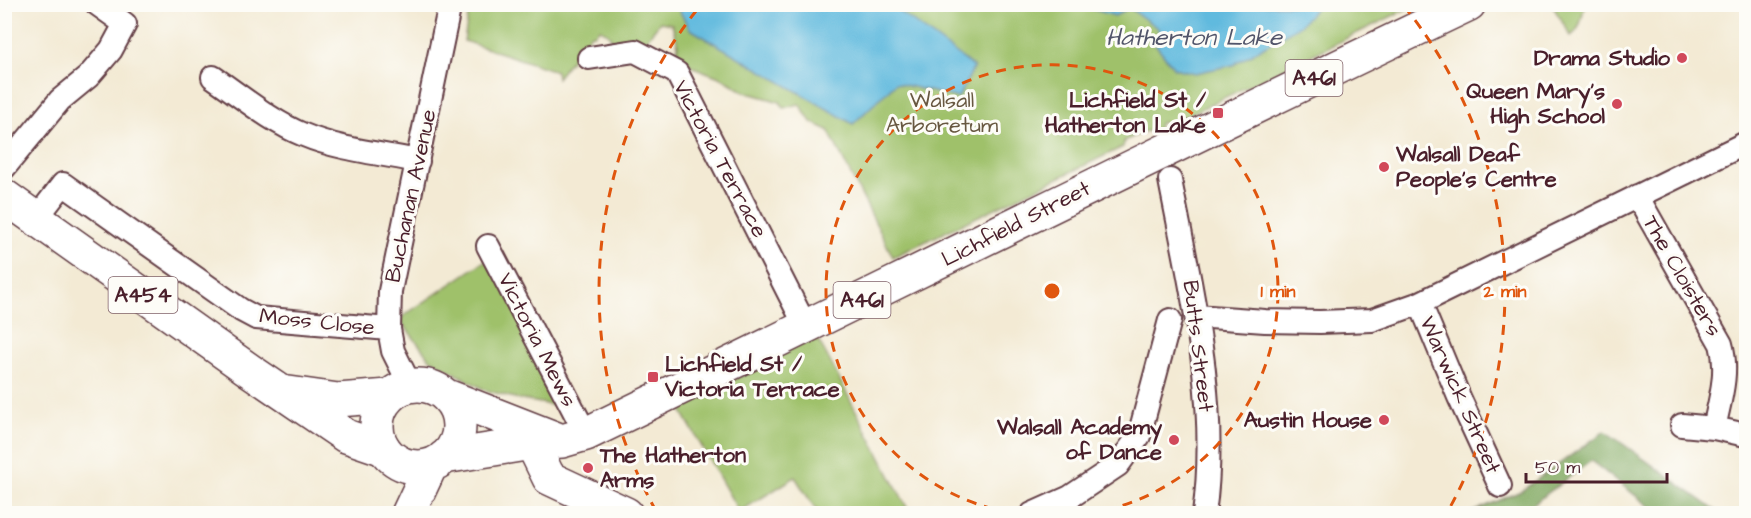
<svg xmlns="http://www.w3.org/2000/svg" width="1751" height="518" viewBox="0 0 1751 518" font-family="'Architects Daughter',sans-serif">
<rect width="100%" height="100%" fill="#fdfcf7"/>
<filter id="ink" filterUnits="userSpaceOnUse"><feTurbulence type="fractalNoise" baseFrequency=".0167" numOctaves="2"/><feDisplacementMap in="SourceGraphic" scale="12" xChannelSelector="R" yChannelSelector="G"/><feConvolveMatrix kernelMatrix="1 2 1 2 8 2 1 2 1" color-interpolation-filters="sRGB"/></filter>
<filter id="wash" filterUnits="userSpaceOnUse"><feTurbulence type="fractalNoise" baseFrequency=".008" numOctaves="4" result="noise"/><feDisplacementMap in="SourceGraphic" scale="24" xChannelSelector="R" yChannelSelector="G"/><feGaussianBlur stdDeviation="1.35" result="paint"/><feColorMatrix in="noise" values="0 0 0 0 0 0 0 0 0 0 0 0 0 0 0 0 0 1.4 0 .05"/><feComposite in="paint" operator="in"/></filter>
<g filter="url(#wash)">
<rect width="100%" height="100%" fill="#f3ead4"/>
<path fill="#9fc16a" stroke="#74704a" stroke-width="1.5" d="M 470,4 L 1415,5 L 1168,125 L 1163,122 L 1159,124 L 1158,129 L 1151,132 L 1146,131 L 1124,141 L 1123,147 L 893,257 L 828,130 L 811,122 L 799,104 L 784,108 L 780,102 L 745,92 L 722,78 L 693,67 L 683,59 L 677,50 L 678,45 L 672,24 L 660,22 L 640,48 L 616,46 L 608,33 L 600,29 L 594,34 L 591,34 L 557,78 L 556,71 L 464,41 Z
M 1552,5 L 1585,5 C 1581,17 1582,28 1571,36 Z
M 489,258 L 573,409 L 518,399 L 485,390 L 430,359 L 399,319 Z
M 816,336 L 825,352 L 910,513 L 818,513 L 795,477 L 739,512 L 680,408 Z"/>
<path fill="#7fa75e" stroke="#646344" stroke-width="1.5" d="M 1605,431 L 1719,513 L 1658,513 L 1591,461 L 1521,513 L 1470,513 L 1521,491 Z"/>
<path fill="#60bade" stroke="#556c84" stroke-width="1.5" d="M 676,5 L 891,5 L 974,67 L 958,98 L 896,83 L 853,124 L 690,29 Z
M 1078,5 L 1319,5 L 1299,26 L 1233,65 L 1195,73 L 1174,68 L 1156,45 L 1159,29 L 1129,8 L 1115,16 Z"/>
</g>
<g filter="url(#ink)">
<g fill="none" stroke-linecap="round" stroke-linejoin="round">
<defs>
<path id="street" d="M 589,58 L 635,51 L 677,73 L 806,327
M 213,77 C 242,97 272,122 304,135 C 337,149 383,154 418,161
M 4,168 L 60,100 L 88,77 L 111,50 L 125,24 L 97,4
M 1170,180 C 1191,289 1220,403 1204,514
M 1637,196 L 1721,344 C 1729,372 1720,400 1714,428
M 46,206 L 63,184 L 241,310 L 256,318 L 389,329
M 488,246 L 586,434
M 1420,303 L 1459,397 L 1500,486
M 1196,316 L 1265,321 L 1320,322 L 1372,320 L 1420,303 L 1746,143
M 410,385 L 393,351 L 389,329 L 390,291 L 450,4
M 1682,425 L 1714,428 L 1746,435
M 1032,514 L 1070,497 L 1118,465 L 1139,436 L 1170,320"/>
<path id="secondary" d="M 532,443 L 549,478 L 626,514"/>
<path id="primary" d="M 4,196 L 249,370 L 346,436 L 384,449
M 289,393 L 338,400 L 389,396"/>
<path id="highway" d="M377 426a41 41 0 1 1 82 0a41 41 0 1 1-82 0Z
M 447,396 L 557,439
M 444,457 L 532,443 L 562,441 L 586,434 C 880,291 1173,145 1469,4
M 408,514 L 431,465"/>
</defs>
<use href="#street" stroke="#633d44" stroke-width="26"/>
<use href="#secondary" stroke="#633d44" stroke-width="36"/>
<use href="#primary" stroke="#633d44" stroke-width="36"/>
<use href="#highway" stroke="#633d44" stroke-width="36"/>
<use href="#street" stroke="#fff" stroke-width="22"/>
<use href="#secondary" stroke="#fff" stroke-width="33"/>
<use href="#primary" stroke="#fff" stroke-width="33"/>
<use href="#highway" stroke="#fff" stroke-width="33"/>
</g>
</g>
<g fill="none" stroke="#e0560e" stroke-width="3" stroke-dasharray="10 8">
<path d="M1011 513A226 226 0 1 1 1093 513"/>
<path d="M656 511A453 453 0 0 1 700 6M1404 6A453 453 0 0 1 1448 511"/>
</g>
<g fill="#d1495b" stroke="#fdfcf7" stroke-width="2">
<circle cx="1682" cy="58" r="6"/>
<circle cx="1617" cy="104" r="6"/>
<rect x="1212" y="107" width="12" height="12" rx="3"/>
<circle cx="1384" cy="167" r="6"/>
<rect x="647" y="371" width="12" height="12" rx="3"/>
<circle cx="1384" cy="420" r="6"/>
<circle cx="1174" cy="440" r="6"/>
<circle cx="588" cy="468" r="6"/>
</g>
<g text-anchor="middle" dominant-baseline="central" stroke-width="6" stroke-linejoin="round" paint-order="stroke">
<g fill="#fdfcf7" stroke="#806168" stroke-width="1.5">
<rect x="1285.5" y="60" width="57" height="36" rx="4.5"/>
<rect x="108.5" y="277" width="69" height="36" rx="4.5"/>
<rect x="833.5" y="282" width="57" height="36" rx="4.5"/>
</g>
<g font-size="21" font-weight="bold" fill="#4a1f2b">
<text x="1314" y="78">A461</text>
<text x="143" y="295">A454</text>
<text x="862" y="300">A461</text>
</g>
<g font-size="22" font-weight="bold" fill="#4a1f2b" stroke="#fdfcf7" text-anchor="end">
<text x="1670" y="58">Drama Studio</text>
<text x="1605" y="91">Queen Mary's<tspan x="1605" dy="25">High School</tspan></text>
<text x="1206" y="100">Lichfield St /<tspan x="1206" dy="25">Hatherton Lake</tspan></text>
<text x="1396" y="154" text-anchor="start">Walsall Deaf<tspan x="1396" dy="25">People's Centre</tspan></text>
<text x="665" y="364" text-anchor="start">Lichfield St /<tspan x="665" dy="25">Victoria Terrace</tspan></text>
<text x="1372" y="420">Austin House</text>
<text x="1162" y="427">Walsall Academy<tspan x="1162" dy="25">of Dance</tspan></text>
<text x="600" y="455" text-anchor="start">The Hatherton<tspan x="600" dy="25">Arms</tspan></text>
</g>
<g font-size="22" fill="#685841" stroke="#fdfcf7">
<text x="942" y="100">Walsall<tspan x="942" dy="25">Arboretum</tspan></text>
</g>
<g font-size="22" fill="#4a1f2b" stroke="#fdfcf7">
<text transform="translate(720 159) rotate(62)">Victoria Terrace</text>
<text transform="translate(411 196) rotate(-78)">Buchanan Avenue</text>
<text transform="translate(1016 224) rotate(-27)">Lichfield Street</text>
<text transform="translate(1682 276) rotate(60)">The Cloisters</text>
<text transform="translate(317 322) rotate(6)">Moss Close</text>
<text transform="translate(537 340) rotate(63)">Victoria Mews</text>
<text transform="translate(1198 346) rotate(83)">Butts Street</text>
<text transform="translate(1460 395) rotate(66)">Warwick Street</text>
</g>
<g font-size="24" font-style="italic" fill="#52556a" stroke="#fdfcf7">
<text x="1194" y="38">Hatherton Lake</text>
</g>
</g>
<circle cx="1052" cy="291" r="9" fill="#e0560e" stroke="#fdfcf7" stroke-width="3"/>
<g font-size="18" text-anchor="middle" font-weight="bold" fill="#e0560e" stroke="#fdfcf7" stroke-width="6" stroke-linejoin="round" paint-order="stroke">
<text x="1278" y="297">1 min</text>
<text x="1505" y="297">2 min</text>
</g>
<rect width="1751" height="518" fill="none" stroke="#fdfcf7" stroke-width="24"/>
<path d="M1526 473v9h141v-9" fill="none" stroke="#4a1f2b" stroke-width="3"/>
<text x="1535" y="473" font-size="18" fill="#4a1f2b" stroke="#fdfcf7" stroke-width="4.5" paint-order="stroke">50 m</text>
</svg>
